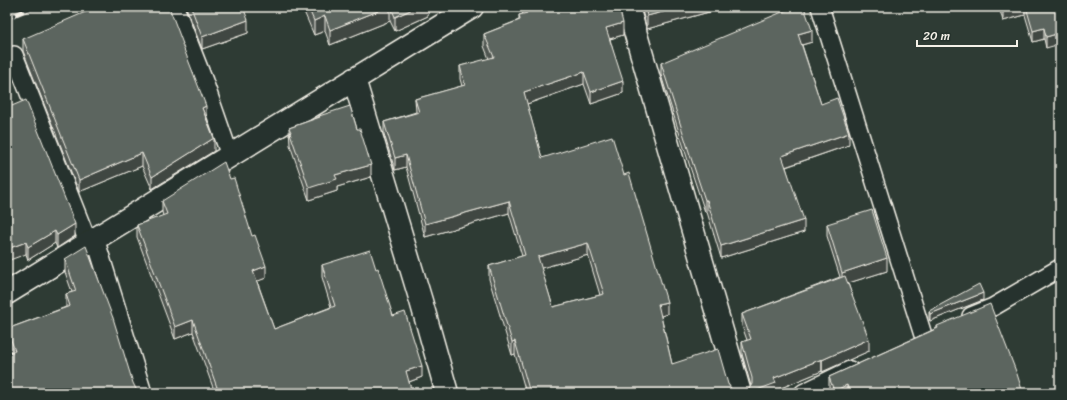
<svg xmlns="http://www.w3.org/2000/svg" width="1067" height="400" viewBox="0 0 1067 400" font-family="Sriracha,sans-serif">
<rect width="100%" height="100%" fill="#2e3b34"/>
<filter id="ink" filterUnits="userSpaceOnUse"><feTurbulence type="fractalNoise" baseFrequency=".025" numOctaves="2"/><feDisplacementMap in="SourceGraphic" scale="8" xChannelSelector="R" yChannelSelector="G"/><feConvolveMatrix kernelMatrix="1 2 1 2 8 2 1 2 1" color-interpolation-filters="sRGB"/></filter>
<g filter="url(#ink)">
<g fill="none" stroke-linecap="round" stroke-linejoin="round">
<defs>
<path id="lane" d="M 175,7 L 204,81 L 230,156
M 820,7 L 923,335
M 14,55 L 88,242
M 95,238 L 143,393
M 971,316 L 993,307 L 1060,268
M 803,393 L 850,370"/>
<path id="street" d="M 628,7 L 740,393
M 354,79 L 421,301 L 447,393
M 7,293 L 472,7"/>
</defs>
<use href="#lane" stroke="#f4f1e8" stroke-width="20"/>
<use href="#street" stroke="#f4f1e8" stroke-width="25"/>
<use href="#lane" stroke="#26332d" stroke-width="17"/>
<use href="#street" stroke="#26332d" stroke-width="22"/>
<defs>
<path id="rail" d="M 7,18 L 34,7"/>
</defs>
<use href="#rail" stroke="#f4f1e8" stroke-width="4.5"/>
<use href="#rail" stroke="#26332d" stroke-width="3" stroke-dasharray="9" stroke-linecap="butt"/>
</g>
<path fill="#4f5751" stroke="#f4f1e8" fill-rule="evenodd" d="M 186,7 L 243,7 L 248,33 L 202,49 Z
M 302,7 L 432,7 L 428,9 L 428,16 L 395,31 L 390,21 L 330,45 L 325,31 L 314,35 Z
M 520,7 L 619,7 L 623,35 L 610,39 L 623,93 L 591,104 L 584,84 L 527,104 L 542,158 L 624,175 L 667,314 L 661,316 L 672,364 L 728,384 L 732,390 L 737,393 L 744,392 L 749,389 L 751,386 L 742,354 L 742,342 L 747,340 L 742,326 L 742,314 L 840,277 L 827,236 L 827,224 L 887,271 L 848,283 L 869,351 L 822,372 L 822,371 L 776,390 L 776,393 L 526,393 L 515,354 L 512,355 L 489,279 L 489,266 L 522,256 L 509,213 L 425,237 L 406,167 L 395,170 L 384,134 L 384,122 L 416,112 L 415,99 L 462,86 L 460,79 L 460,66 L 489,59 L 484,46 L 484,34 L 519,20 L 519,15 L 523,14 ZM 588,255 L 600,295 L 553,307 L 541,268 Z
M 641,7 L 727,7 L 647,29 Z
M 999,7 L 1060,7 L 1046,48 L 1044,39 L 1033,42 L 1025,15 L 1003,21 Z
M 23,39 L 183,49 L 206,117 L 214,151 L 152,189 L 142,166 L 79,192 L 23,51 Z
M 812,42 L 802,45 L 821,104 L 849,145 L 786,167 L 804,232 L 721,258 L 707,212 L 705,212 L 691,170 L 661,75 L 661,63 Z
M 7,108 L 75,236 L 57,248 L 55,243 L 28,260 L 26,254 Z
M 319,116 L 371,177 L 337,187 L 337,191 L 309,200 L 290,145 L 289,128 L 319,117 Z
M 162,201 L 266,278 L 257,281 L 274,329 L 331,307 L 322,277 L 322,265 L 376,269 L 393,316 L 422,377 L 409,382 L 412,393 L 215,393 L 193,332 L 175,339 L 137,237 L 137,225 L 163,216 L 162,212 Z
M 65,259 L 113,318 L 10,352 L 7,343 L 7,329 L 66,307 L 66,294 L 72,292 L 65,272 Z
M 983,300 L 930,321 L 929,318 L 929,311 Z
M 937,326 L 1023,393 L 830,393 L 829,391 L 829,377 L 937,328 Z"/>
<path fill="#404742" stroke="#f4f1e8" d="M 388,7 L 390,7 L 390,21 L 330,45 L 330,30 Z
M 417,7 L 432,7 L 428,9 L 428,16 L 395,31 L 395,17 Z
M 682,7 L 727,7 L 647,29 L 647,16 Z
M 1014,7 L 1025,7 L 1025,15 L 1003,21 L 1003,10 Z
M 325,16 L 325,31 L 314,35 L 314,21 Z
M 248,20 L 248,33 L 202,49 L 202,37 Z
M 623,23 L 623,35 L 606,40 L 606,28 Z
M 1044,28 L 1044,39 L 1033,42 L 1033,31 Z
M 812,30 L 812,42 L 798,46 L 798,34 Z
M 1060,33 L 1060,44 L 1046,48 L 1046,37 Z
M 584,72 L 584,84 L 524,105 L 524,92 Z
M 623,81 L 623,93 L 591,104 L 591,92 Z
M 206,106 L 206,118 L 202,108 Z
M 849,133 L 849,145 L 782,168 L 782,156 Z
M 214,138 L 214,151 L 152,189 L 152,177 Z
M 142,153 L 142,166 L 79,192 L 79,180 Z
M 406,155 L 406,167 L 395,170 L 395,158 Z
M 371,165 L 371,177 L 337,187 L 337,191 L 309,200 L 309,188 L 335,175 Z
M 705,200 L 707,200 L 707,212 L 705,212 Z
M 509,201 L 509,213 L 425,237 L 425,224 Z
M 804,220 L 804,232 L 721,258 L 721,246 Z
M 75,224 L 75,236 L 57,248 L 57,235 Z
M 55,231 L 55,243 L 28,260 L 28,247 Z
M 26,242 L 26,254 L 7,261 L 7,249 Z
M 588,243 L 588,255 L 538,269 L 538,257 Z
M 887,258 L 887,271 L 842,285 L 842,273 Z
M 266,266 L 266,278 L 253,283 L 253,271 Z
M 983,293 L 983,300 L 930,321 L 930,314 Z
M 667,302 L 667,314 L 658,317 L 658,304 Z
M 193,320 L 193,332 L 175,339 L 175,327 Z
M 869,339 L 869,351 L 822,372 L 822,360 Z
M 515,341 L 515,354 L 512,355 L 512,342 Z
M 822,359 L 822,371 L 776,390 L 776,393 L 749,393 L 774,378 Z
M 422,366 L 422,377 L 406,383 L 406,371 Z
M 847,385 L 847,393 L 834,393 L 834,391 Z"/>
<path fill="#5c655e" stroke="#f4f1e8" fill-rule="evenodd" d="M 97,7 L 169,7 L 183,44 L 182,44 L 206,106 L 202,108 L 214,138 L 152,177 L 142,153 L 79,180 L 23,39 Z
M 191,7 L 243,7 L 248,20 L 202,37 Z
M 308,7 L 388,7 L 330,30 L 325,16 L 314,21 Z
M 391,7 L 417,7 L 395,17 Z
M 525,7 L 619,7 L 623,23 L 606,28 L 623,81 L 591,92 L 584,72 L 524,92 L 542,158 L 612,136 L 624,175 L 629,173 L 667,302 L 658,304 L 672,364 L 718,349 L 728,384 L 732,390 L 737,393 L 744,392 L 749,389 L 752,384 L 752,378 L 742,342 L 751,339 L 742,314 L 845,276 L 869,339 L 822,360 L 822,359 L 774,378 L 776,383 L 749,393 L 530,393 L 515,341 L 512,342 L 489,266 L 525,255 L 509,201 L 425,224 L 406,155 L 395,158 L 384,122 L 419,112 L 415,99 L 465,85 L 460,66 L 494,57 L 484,34 L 520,20 L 519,15 L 527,13 ZM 588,243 L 604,294 L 553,307 L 538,257 Z
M 645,7 L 682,7 L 647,16 Z
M 794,7 L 804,7 L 812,30 L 798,34 L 821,104 L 837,98 L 849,133 L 782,156 L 804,220 L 721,246 L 707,200 L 705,200 L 691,158 L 661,63 Z
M 1002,7 L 1014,7 L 1003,10 Z
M 1026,7 L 1060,7 L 1060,33 L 1046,37 L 1044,28 L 1033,31 Z
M 26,100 L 75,224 L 57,235 L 55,231 L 28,247 L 26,242 L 7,249 L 7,108 Z
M 350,106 L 357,129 L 360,129 L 371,165 L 335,175 L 337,179 L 309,188 L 290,133 L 291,132 L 289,128 L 320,117 L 319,116 Z
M 224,162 L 230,179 L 234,178 L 252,236 L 255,235 L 266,266 L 253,271 L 274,329 L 335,306 L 322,265 L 370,250 L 376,269 L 378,268 L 393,316 L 405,312 L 422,366 L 406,371 L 412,393 L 219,393 L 193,320 L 175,327 L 137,225 L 167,214 L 162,201 Z
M 872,210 L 887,258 L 842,273 L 827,224 Z
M 86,246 L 113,318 L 133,383 L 138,393 L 7,393 L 7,354 L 15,351 L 7,329 L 70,306 L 66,294 L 76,291 L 65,259 Z
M 979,284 L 983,293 L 930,314 L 929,311 Z
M 990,304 L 1017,374 L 1023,393 L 850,393 L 847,385 L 834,391 L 829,377 L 938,328 L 937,326 Z"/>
</g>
<rect width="1067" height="400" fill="none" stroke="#26332d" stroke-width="24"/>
<rect x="12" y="12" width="1043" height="376" fill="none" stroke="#f4f1e8" stroke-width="1.5" filter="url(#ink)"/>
<path d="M917 40v6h100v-6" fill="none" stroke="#f4f1e8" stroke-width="2"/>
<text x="923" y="40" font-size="12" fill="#f4f1e8" stroke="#26332d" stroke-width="3" paint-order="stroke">20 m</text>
</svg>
